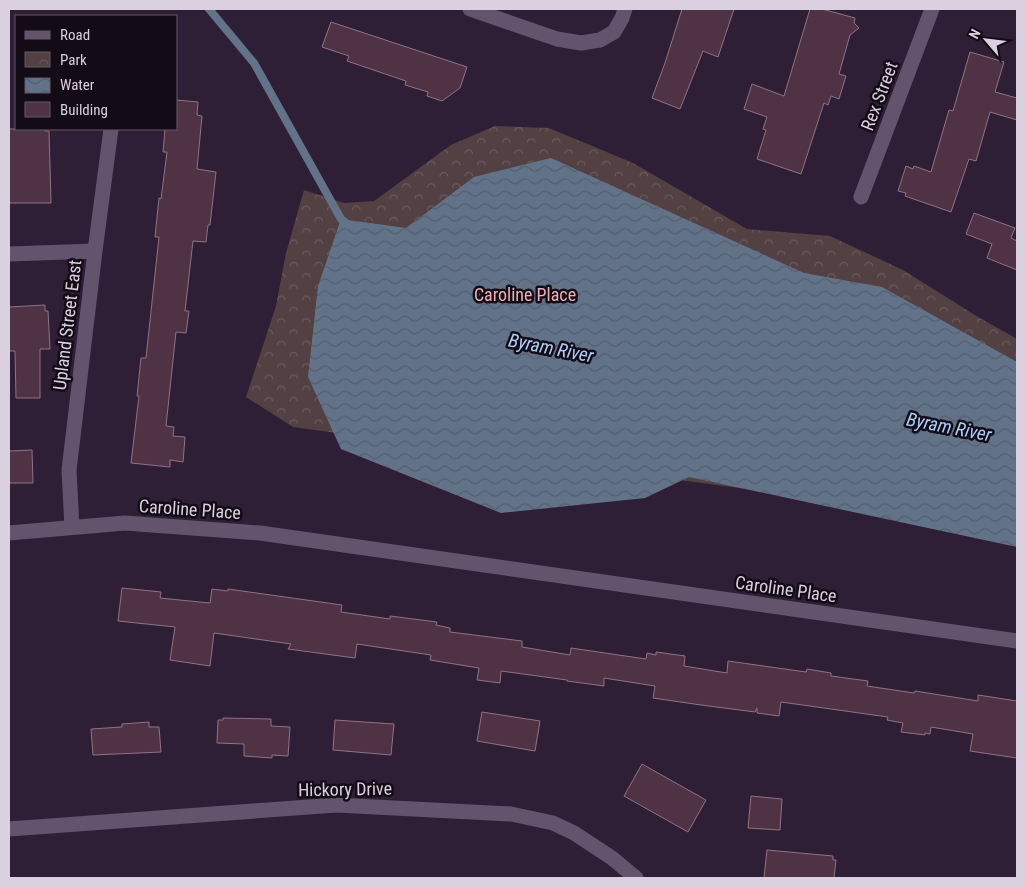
<svg xmlns="http://www.w3.org/2000/svg" width="1026" height="887" viewBox="0 0 1026 887" font-family="'Roboto Condensed',sans-serif">
<defs>
<pattern id="park-crowns" width="20" height="18" patternUnits="userSpaceOnUse" patternTransform="scale(1.25)"><rect width="20" height="18" fill="#524042"/><path d="M2 6a3 3 0 1 1 6 0M12 15a3 3 0 1 1 6 0" fill="none" stroke="#6a5b5d"/></pattern>
<pattern id="water-waves" width="16" height="10" patternUnits="userSpaceOnUse" patternTransform="scale(1.25)"><rect width="16" height="10" fill="#627389"/><path d="M0 5q4-4 8 0t8 0" fill="none" stroke="#555e6d"/></pattern>
</defs>
<rect width="100%" height="100%" fill="#2f1f36"/>
<path fill="url(#park-crowns)" d="M 495,126 L 549,128 L 633,163 L 747,229 L 830,236 L 903,270 L 978,317 L 1017,339 L 1017,526 L 293,427 L 246,397 L 276,306 L 286,253 L 304,190 L 344,203 L 374,201 L 451,145 Z"/>
<path fill="url(#water-waves)" d="M 551,158 L 804,273 L 882,287 L 1017,362 L 1017,547 L 689,477 L 645,498 L 501,513 L 341,449 L 308,377 L 318,286 L 341,219 L 406,228 L 474,177 Z"/>
<g fill="none" stroke-linecap="round" stroke-linejoin="round">
<path stroke="#627389" stroke-width="8" d="M 209,9 L 254,63 L 341,219 L 348,225"/>
</g>
<path fill="#4f3344" stroke="#917284" d="M 682,9 L 734,9 L 718,57 L 703,51 L 680,109 L 652,98 L 665,63 Z
M 810,9 L 822,9 L 855,18 L 854,23 L 859,28 L 850,35 L 839,74 L 846,76 L 839,99 L 831,96 L 828,105 L 824,103 L 801,174 L 757,159 L 766,130 L 763,129 L 767,117 L 744,109 L 752,84 L 784,96 Z
M 331,22 L 467,67 L 460,88 L 442,101 L 427,96 L 428,92 L 405,85 L 406,81 L 347,61 L 349,56 L 322,47 Z
M 970,52 L 1004,62 L 995,92 L 1017,98 L 1017,120 L 990,112 L 976,161 L 969,159 L 951,212 L 905,196 L 906,193 L 898,191 L 906,166 L 913,169 L 914,166 L 931,172 L 949,110 L 953,111 Z
M 176,100 L 198,102 L 197,115 L 202,116 L 197,169 L 216,172 L 210,225 L 208,225 L 206,242 L 193,241 L 185,311 L 189,311 L 186,333 L 176,332 L 166,426 L 174,427 L 173,436 L 185,437 L 183,462 L 170,460 L 170,467 L 131,463 L 139,396 L 137,396 L 141,358 L 146,358 L 159,237 L 155,237 L 159,198 L 161,199 L 167,152 L 163,152 L 165,129 L 176,129 Z
M 9,129 L 45,129 L 45,131 L 49,131 L 51,203 L 9,203 Z
M 974,213 L 1015,228 L 1011,238 L 1017,241 L 1017,270 L 987,258 L 992,244 L 966,234 Z
M 45,305 L 45,311 L 48,311 L 50,349 L 40,349 L 40,398 L 16,398 L 15,351 L 9,351 L 9,307 Z
M 32,450 L 33,483 L 9,483 L 9,451 Z
M 122,588 L 161,592 L 160,598 L 210,603 L 212,589 L 228,591 L 228,589 L 342,605 L 341,612 L 390,619 L 390,616 L 437,622 L 436,625 L 450,628 L 450,632 L 522,641 L 522,647 L 570,655 L 571,648 L 646,659 L 647,653 L 656,655 L 656,652 L 685,656 L 684,666 L 727,673 L 728,661 L 806,672 L 807,669 L 831,673 L 831,676 L 868,681 L 867,686 L 914,693 L 915,691 L 978,701 L 978,695 L 1017,701 L 1017,758 L 970,751 L 973,734 L 931,727 L 930,734 L 925,733 L 925,735 L 901,732 L 903,723 L 887,720 L 888,717 L 781,702 L 779,716 L 757,713 L 757,708 L 755,712 L 701,705 L 653,698 L 655,686 L 604,678 L 604,686 L 567,681 L 567,680 L 501,671 L 500,683 L 477,680 L 479,668 L 430,660 L 431,655 L 357,644 L 355,658 L 288,649 L 291,644 L 214,633 L 210,666 L 170,660 L 175,627 L 118,621 Z
M 482,712 L 540,721 L 535,751 L 477,741 Z
M 223,718 L 271,719 L 271,726 L 290,727 L 288,756 L 272,755 L 272,758 L 244,756 L 244,744 L 217,743 L 218,720 L 223,720 Z
M 335,720 L 394,724 L 391,755 L 333,750 Z
M 149,722 L 149,727 L 159,727 L 161,752 L 93,755 L 91,729 L 122,727 L 122,724 Z
M 642,764 L 706,800 L 688,832 L 624,796 Z
M 751,796 L 782,799 L 780,830 L 748,828 Z
M 767,850 L 833,856 L 833,860 L 836,860 L 834,878 L 764,878 Z"/>
<g fill="none" stroke-linecap="round" stroke-linejoin="round">
<path stroke="#64536d" stroke-width="15" d="M 470,9 L 557,39 L 581,43 L 600,40 L 614,32 L 622,18 L 625,9
M 861,197 L 932,9
M 9,254 L 95,251
M 72,527 L 69,470 L 95,251 L 111,129
M 9,533 L 125,523 L 260,533 L 1017,641
M 9,829 L 336,805 L 511,814 L 553,823 L 574,833 L 612,858 L 636,878"/>
</g>
<g text-anchor="middle" dominant-baseline="central" stroke-width="5" stroke-linejoin="round" paint-order="stroke">
<g font-size="18" fill="#dad0e0" stroke="#130c16">
<text transform="translate(879 96) rotate(-69)">Rex Street</text>
<text transform="translate(67 325) rotate(-83)">Upland Street East</text>
<text transform="translate(190 509) rotate(4)">Caroline Place</text>
<text transform="translate(786 589) rotate(8)">Caroline Place</text>
<text transform="translate(345 789) rotate(-1)">Hickory Drive</text>
</g>
<g font-size="18" fill="#ecb0b6" stroke="#130c16">
<text x="525" y="294">Caroline Place</text>
</g>
<g font-size="19" font-style="italic" fill="#adcdf9" stroke="#130c16">
<text transform="translate(551 348) rotate(11)">Byram River</text>
<text transform="translate(949 427) rotate(11)">Byram River</text>
</g>
</g>
<rect width="1026" height="887" fill="none" stroke="#dad0e0" stroke-width="20"/>
<rect x="15" y="15" width="162" height="115" fill="#130c16" stroke="#635a67"/>
<rect x="25" y="31" width="25" height="8" fill="#64536d" stroke="#635a67"/>
<text x="60" y="40" font-size="15" fill="#dad0e0">Road</text>
<rect x="25" y="52" width="25" height="15" fill="url(#park-crowns)" stroke="#635a67"/>
<text x="60" y="65" font-size="15" fill="#dad0e0">Park</text>
<rect x="25" y="78" width="25" height="15" fill="url(#water-waves)" stroke="#635a67"/>
<text x="60" y="90" font-size="15" fill="#dad0e0">Water</text>
<rect x="25" y="102" width="25" height="15" fill="#4f3344" stroke="#635a67"/>
<text x="60" y="115" font-size="15" fill="#dad0e0">Building</text>
<g transform="translate(986 40) rotate(298)" stroke="#130c16" stroke-width="4" paint-order="stroke">
<path d="M0-4L9 19L0 12L-9 19Z" fill="#dad0e0"/>
<text y="-8" font-size="14" font-weight="bold" text-anchor="middle" fill="#dad0e0">N</text>
</g>
</svg>
